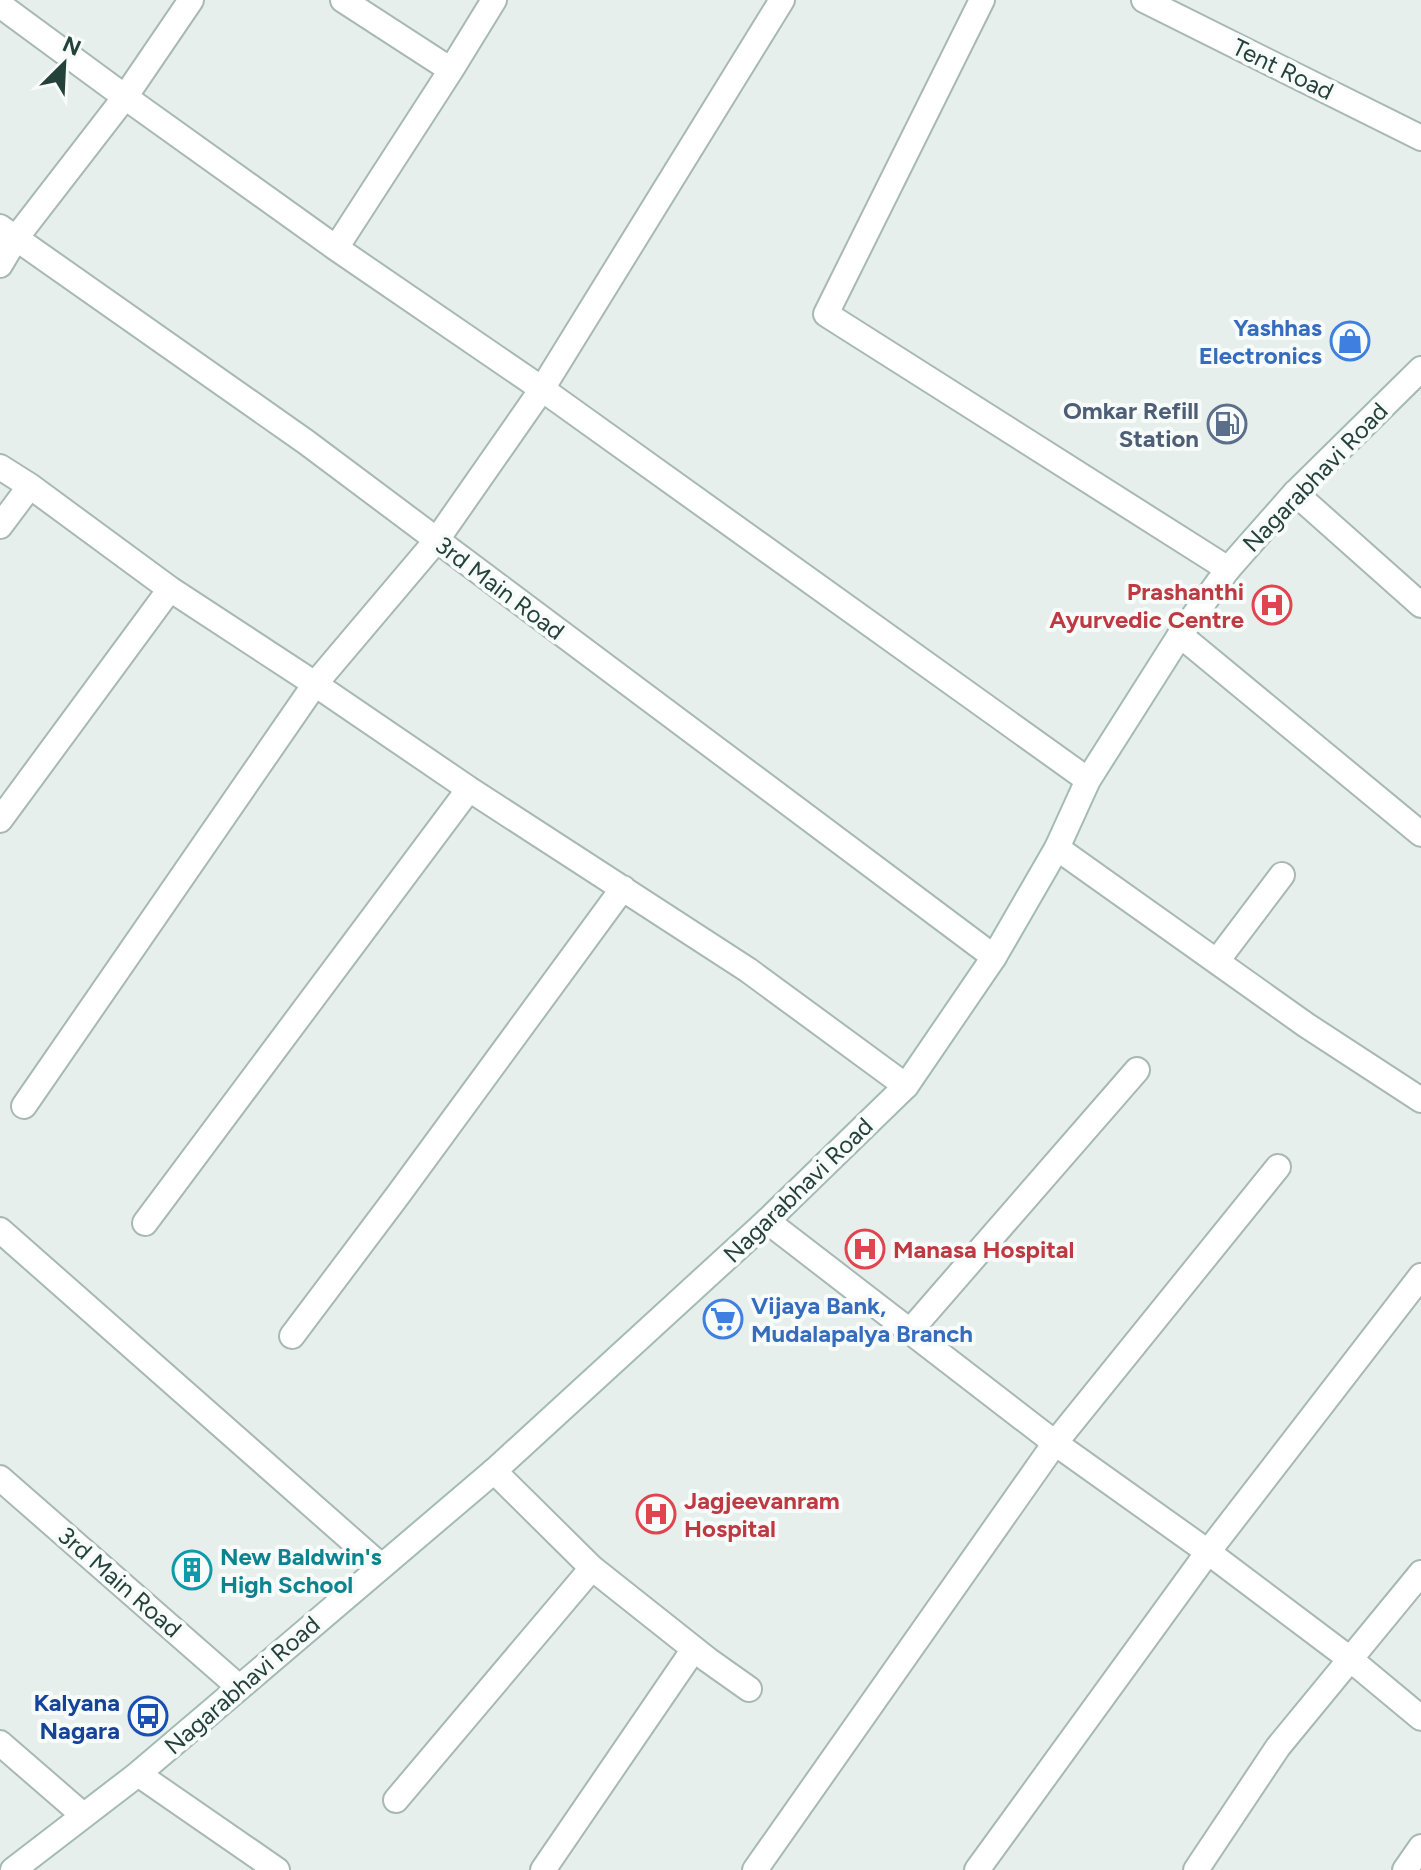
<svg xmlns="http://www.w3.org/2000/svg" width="1421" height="1870" viewBox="0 0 1421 1870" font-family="Figtree,sans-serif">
<rect width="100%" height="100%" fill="#e6efeb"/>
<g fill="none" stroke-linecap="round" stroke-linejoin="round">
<defs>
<path id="minor" d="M 343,0 L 451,70
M 982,0 L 826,314 L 1228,569
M 0,5 L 125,97 L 336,248 L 542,389 L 1088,780
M 0,227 L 306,442 L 994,957
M 336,248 L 451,70 L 494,0
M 0,265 L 16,238 L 125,97 L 191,0
M 0,467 L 30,486 L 170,589 L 315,684 L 469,789 L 748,970 L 906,1086
M 1295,493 L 1421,605
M 0,526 L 30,486
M 1180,635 L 1421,834
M 0,820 L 170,589
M 1057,848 L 1306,1025 L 1421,1100
M 1217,961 L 1282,875
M 24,1106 L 315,684 L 436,541 L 542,389 L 782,0
M 145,1223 L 469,789
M 0,1230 L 381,1566
M 910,1331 L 1137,1070
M 292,1336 L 398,1195 L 623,888
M 592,1568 L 708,1660 L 749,1689
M 0,1743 L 83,1815
M 138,1774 L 277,1870
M 396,1800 L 592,1568 L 494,1471
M 543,1870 L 694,1649
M 755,1870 L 1055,1443 L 1278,1167
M 977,1870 L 1208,1552 L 1421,1276
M 1196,1870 L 1278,1747 L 1421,1573
M 1405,1870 L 1421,1847"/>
<path id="tertiary" d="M 1144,0 L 1421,138
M 767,1221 L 1055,1443 L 1208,1552 L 1350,1659 L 1421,1718
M 0,1478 L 239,1687"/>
<path id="secondary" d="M 13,1870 L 138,1774 L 494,1471 L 767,1221 L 906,1086 L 994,957 L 1057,848 L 1088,780 L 1180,635 L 1228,569 L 1295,493 L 1421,369"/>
</defs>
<use href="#minor" stroke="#a8b8b2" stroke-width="28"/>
<use href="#tertiary" stroke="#a8b8b2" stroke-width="28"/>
<use href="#secondary" stroke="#a4bbb3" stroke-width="28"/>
<use href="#minor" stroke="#fff" stroke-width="24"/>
<use href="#tertiary" stroke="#fff" stroke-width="24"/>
<use href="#secondary" stroke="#fff" stroke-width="24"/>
</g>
<defs>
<symbol id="shop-ring" viewBox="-11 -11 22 22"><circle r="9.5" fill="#f7fbf9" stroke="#3f7fe0" stroke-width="1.5"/><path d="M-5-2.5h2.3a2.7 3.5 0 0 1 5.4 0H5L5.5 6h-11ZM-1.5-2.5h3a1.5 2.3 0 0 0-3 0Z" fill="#3f7fe0"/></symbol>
<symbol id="fuel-ring" viewBox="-11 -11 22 22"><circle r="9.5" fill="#f7fbf9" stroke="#5c6f8a" stroke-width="1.5"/><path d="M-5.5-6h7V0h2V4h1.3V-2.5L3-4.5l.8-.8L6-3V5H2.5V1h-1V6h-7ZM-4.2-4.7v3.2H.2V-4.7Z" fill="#5c6f8a"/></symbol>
<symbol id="hospital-ring" viewBox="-11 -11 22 22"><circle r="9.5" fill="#f7fbf9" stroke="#e0444e" stroke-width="1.5"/><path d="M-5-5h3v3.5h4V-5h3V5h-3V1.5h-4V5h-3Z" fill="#e0444e"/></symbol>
<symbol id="supermarket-ring" viewBox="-11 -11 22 22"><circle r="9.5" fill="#f7fbf9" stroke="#3f7fe0" stroke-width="1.5"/><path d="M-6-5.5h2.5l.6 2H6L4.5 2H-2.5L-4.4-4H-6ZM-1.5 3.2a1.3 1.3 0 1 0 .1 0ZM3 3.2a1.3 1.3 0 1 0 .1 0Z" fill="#3f7fe0"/></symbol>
<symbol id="building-ring" viewBox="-11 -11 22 22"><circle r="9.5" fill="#f7fbf9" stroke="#0f9aa8" stroke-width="1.5"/><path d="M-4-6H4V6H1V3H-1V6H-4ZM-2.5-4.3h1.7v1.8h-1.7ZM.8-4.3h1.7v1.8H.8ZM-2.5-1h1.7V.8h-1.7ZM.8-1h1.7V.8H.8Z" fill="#0f9aa8"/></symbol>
<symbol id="bus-ring" viewBox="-11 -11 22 22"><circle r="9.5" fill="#f7fbf9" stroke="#1a4fb4" stroke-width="1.5"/><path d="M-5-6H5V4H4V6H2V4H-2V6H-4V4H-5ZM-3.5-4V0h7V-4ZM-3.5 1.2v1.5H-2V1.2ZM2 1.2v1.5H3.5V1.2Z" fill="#1a4fb4"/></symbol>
</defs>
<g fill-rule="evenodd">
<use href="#shop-ring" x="1328" y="319" width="44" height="44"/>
<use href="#fuel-ring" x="1205" y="402" width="44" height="44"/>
<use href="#hospital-ring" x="1250" y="583" width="44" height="44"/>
<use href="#hospital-ring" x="843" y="1227" width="44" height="44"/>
<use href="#supermarket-ring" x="701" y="1297" width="44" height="44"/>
<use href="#hospital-ring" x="634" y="1492" width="44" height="44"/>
<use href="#building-ring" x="170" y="1548" width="44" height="44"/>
<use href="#bus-ring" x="126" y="1694" width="44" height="44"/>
</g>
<g text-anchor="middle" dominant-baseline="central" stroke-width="8" stroke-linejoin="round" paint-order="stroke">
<g font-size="24" fill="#24423a" stroke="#f7fbf9">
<text transform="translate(1283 69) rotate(26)">Tent Road</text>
<text transform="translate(1315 477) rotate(-46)">Nagarabhavi Road</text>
<text transform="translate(500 588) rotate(37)">3rd Main Road</text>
<text transform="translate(798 1190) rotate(-44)">Nagarabhavi Road</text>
<text transform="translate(120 1582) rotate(41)">3rd Main Road</text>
<text transform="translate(242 1685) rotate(-41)">Nagarabhavi Road</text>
</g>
<g font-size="24" font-weight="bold" fill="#366cbe" stroke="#f7fbf9" text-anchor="end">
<text x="1322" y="327">Yashhas<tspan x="1322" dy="28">Electronics</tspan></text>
<text x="751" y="1305" text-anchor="start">Vijaya Bank,<tspan x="751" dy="28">Mudalapalya Branch</tspan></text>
</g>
<g font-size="24" font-weight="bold" fill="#4e5e75" stroke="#f7fbf9" text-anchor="end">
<text x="1199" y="410">Omkar Refill<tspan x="1199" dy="28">Station</tspan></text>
</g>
<g font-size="24" font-weight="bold" fill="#be3a42" stroke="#f7fbf9" text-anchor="start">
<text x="1244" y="591" text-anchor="end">Prashanthi<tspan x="1244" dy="28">Ayurvedic Centre</tspan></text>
<text x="893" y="1249">Manasa Hospital</text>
<text x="684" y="1500">Jagjeevanram<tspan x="684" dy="28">Hospital</tspan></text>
</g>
<g font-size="24" font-weight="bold" fill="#0d838f" stroke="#f7fbf9" text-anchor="start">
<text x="220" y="1556">New Baldwin's<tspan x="220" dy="28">High School</tspan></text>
</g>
<g font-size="24" font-weight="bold" fill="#164399" stroke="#f7fbf9" text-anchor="end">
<text x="120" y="1702">Kalyana<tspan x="120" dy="28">Nagara</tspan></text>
</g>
</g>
<g transform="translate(64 64) rotate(24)" stroke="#f7fbf9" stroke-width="6" paint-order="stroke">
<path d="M0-6L14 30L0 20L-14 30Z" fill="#24423a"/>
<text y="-12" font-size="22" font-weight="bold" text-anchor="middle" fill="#24423a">N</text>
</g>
</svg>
